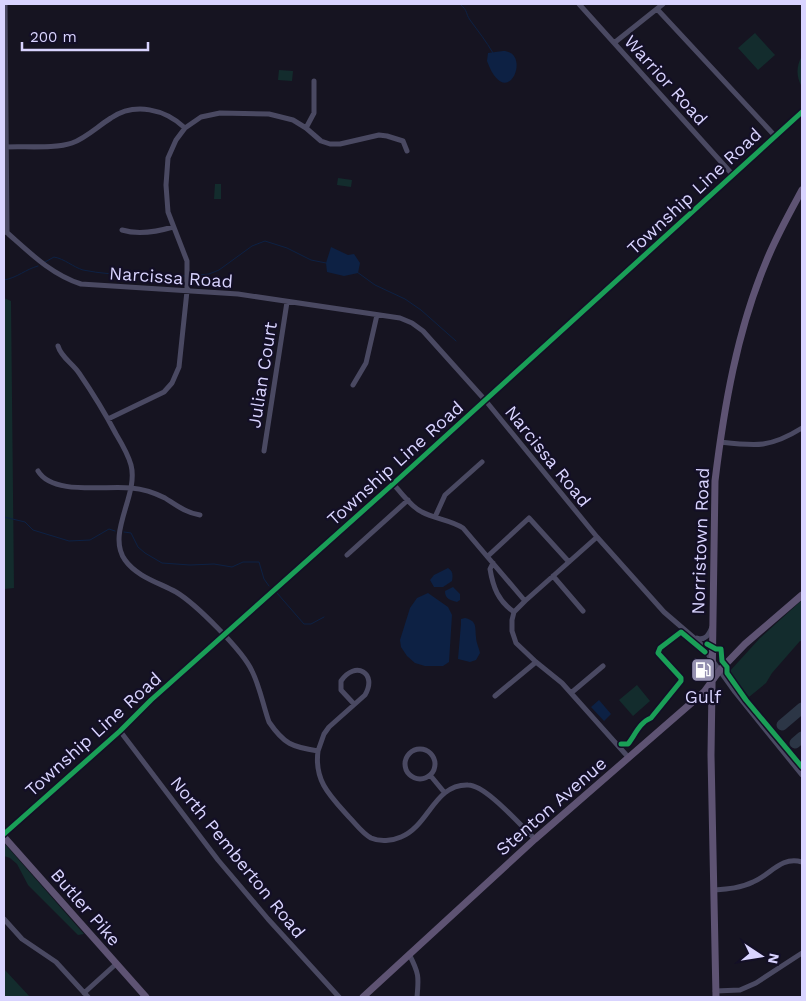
<svg xmlns="http://www.w3.org/2000/svg" width="806" height="1001" viewBox="0 0 806 1001" font-family="'Work Sans',sans-serif">
<rect width="100%" height="100%" fill="#161421"/>
<path fill="#132c2d" d="M 755,33 L 775,55 L 758,70 L 738,48 Z
M 802,56 L 802,87 C 796,77 796,66 802,56 Z
M 279,70 L 293,71 L 292,81 L 278,80 Z
M 338,178 L 352,180 L 351,187 L 337,185 Z
M 215,184 L 221,184 L 221,199 L 214,199 Z
M 4,298 L 11,301 L 14,588 L 4,589 Z
M 802,600 L 802,641 L 800,641 L 772,673 L 766,683 L 749,697 L 729,672 L 760,638 Z
M 637,685 L 650,701 L 633,716 L 619,700 Z
M 4,843 L 84,934 L 78,935 L 28,885 L 17,864 L 10,858 L 4,856 Z
M 4,969 L 30,997 L 4,997 Z"/>
<path fill="#0d2144" d="M 503,51 C 533,51 507,115 487,61 L 488,53 Z
M 331,247 L 348,255 L 354,254 L 360,263 L 358,273 L 344,276 L 327,272 L 326,263 Z
M 448,568 C 453,571 453,575 452,581 L 443,587 L 434,587 L 430,580 L 434,575 Z
M 453,587 L 460,594 L 460,600 L 457,602 C 450,600 445,599 445,591 Z
M 428,593 L 448,607 L 452,615 L 449,662 L 443,666 L 425,666 L 415,663 L 407,656 L 401,647 L 400,640 L 410,608 L 417,598 Z
M 465,618 C 477,621 475,626 476,637 C 476,642 479,648 480,653 L 476,660 L 470,662 L 458,659 L 461,624 L 461,619 Z
M 599,700 L 611,714 L 604,721 L 591,707 Z"/>
<g fill="none" stroke-linecap="round" stroke-linejoin="round">
<path stroke="#0d2144" stroke-width="1" d="M 460,4 C 469,12 465,13 470,20 C 478,31 486,41 493,53
M 45,262 L 54,257 C 65,259 73,267 83,270 C 117,277 151,274 185,276
M 357,272 L 375,285 L 405,299 L 421,310 L 456,341
M 189,276 L 209,274 L 219,270 L 252,246 L 265,241 L 287,248 L 311,260 L 326,263
M 4,280 C 17,278 26,269 38,266
M 4,517 L 25,522 L 33,530 L 69,541 L 90,540 L 109,529 L 115,531
M 124,532 L 131,533 L 138,547 L 145,553 L 162,563 L 190,565 L 214,564 L 232,567 L 243,562 L 259,562 L 264,579 L 269,586
M 277,593 L 304,624 L 311,624 L 324,617"/>
<path stroke="#2c3646" stroke-width="11" d="M 782,725 L 802,708
M 795,743 L 802,737"/>
<path stroke="#4a4962" stroke-width="5" d="M 5,4 L 7,233
M 579,4 L 732,174
M 657,9 L 775,136
M 614,43 L 663,4
M 306,128 L 314,113 L 314,81
M 6,147 C 24,146 56,149 72,143 C 86,138 98,126 111,118 C 135,102 165,109 185,128
M 4,230 C 28,251 50,274 81,284 L 238,294 L 400,318 L 412,323 L 423,331 L 485,400 L 597,537 L 664,612 L 700,643 L 735,692 L 802,775
M 122,230 C 139,235 156,232 173,227
M 58,346 C 61,357 72,363 79,373 C 92,392 105,413 116,434 C 122,444 128,454 131,465 C 139,495 106,533 125,560 C 137,577 160,583 176,592 C 196,604 243,651 252,671 C 260,687 263,705 269,722 C 284,744 292,747 318,751 C 314,781 330,796 349,817 C 356,824 362,833 371,838 C 380,842 392,841 401,837 C 429,826 434,784 468,785 C 486,785 521,826 535,839
M 353,385 L 366,363 L 377,315
M 108,419 L 164,392 L 172,383 L 179,367 L 187,291 L 187,261 L 168,212 L 166,185 L 168,158 L 176,140 L 185,128 L 201,117 L 220,113 L 269,114 L 293,120 L 306,128 L 321,141 L 330,144 L 340,144 L 379,135 L 387,136 L 403,141 L 407,151
M 720,442 C 756,446 770,448 802,428
M 264,451 L 287,302
M 38,471 C 53,496 107,485 131,488 C 143,489 155,493 165,498 C 176,505 186,513 200,515
M 393,484 C 402,493 411,507 422,512 C 435,519 451,520 463,528 L 525,601
M 435,517 L 445,495 L 482,462
M 597,537 L 525,601 L 514,612 L 512,620 L 512,631 L 516,643 L 536,662 L 562,683 L 629,758
M 347,555 L 408,500
M 488,556 L 529,518 L 569,562
M 493,563 L 490,569 C 493,587 498,601 514,612
M 553,576 L 583,611
M 697,638 C 705,641 709,635 712,627
M 571,693 L 603,666
M 495,696 L 536,662
M 120,731 L 218,860 L 268,919 L 339,997
M405 764a15 15 0 1 1 30 0a15 15 0 1 1-30 0Z
M 318,751 L 324,734 L 329,727 L 365,695 C 378,673 355,660 341,681 L 341,690 L 354,704
M 430,775 L 444,792
M 4,834 L 120,731 L 151,700 L 393,484 L 802,112
M 714,890 C 728,889 741,888 753,882 C 771,875 780,856 802,862
M 4,919 L 22,939 L 56,962 L 88,997
M 409,954 C 419,973 419,977 417,997
M 715,991 L 740,990 L 756,983 L 802,953
M 84,993 L 116,964"/>
<path stroke="#5e5373" stroke-width="7" d="M 4,837 L 146,997
M 363,997 L 535,839 L 704,692 L 720,670 L 745,644 L 802,595
M 716,997 L 711,755 L 715,481 C 724,407 737,331 766,262 C 776,237 789,214 802,190"/>
<defs>
<path id="cycleway" d="M 707,644 L 716,649 L 721,649 L 722,661 L 727,667 L 727,673 L 746,700 L 802,767
M 621,744 L 628,744 C 635,735 640,722 651,718 L 681,681 L 681,678 L 658,653 L 660,648 L 681,632 L 705,652
M 4,834 L 120,731 L 151,700 L 393,484 L 802,112"/>
</defs>
<use href="#cycleway" stroke="#130f26" stroke-width="8"/>
<use href="#cycleway" stroke="#1a9f57" stroke-width="5"/>
</g>
<defs>
<symbol id="fuel-square" viewBox="-11 -11 22 22"><rect x="-9" y="-9" width="18" height="18" rx="4" fill="#9591b1" stroke="#130f26"/><path d="M-5.5-6h7V0h2V4h1.3V-2.5L3-4.5l.8-.8L6-3V5H2.5V1h-1V6h-7ZM-4.2-4.7v3.2H.2V-4.7Z" fill="#fff"/></symbol>
</defs>
<g fill-rule="evenodd">
<use href="#fuel-square" x="689" y="656" width="28" height="28"/>
</g>
<g text-anchor="middle" dominant-baseline="central" stroke-width="4.5" stroke-linejoin="round" paint-order="stroke">
<g font-size="18" fill="#d9d4ff" stroke="#130f26">
<text transform="translate(666 80) rotate(48)">Warrior Road</text>
<text transform="translate(694 191) rotate(-43)">Township Line Road</text>
<text transform="translate(171 277) rotate(4)">Narcissa Road</text>
<text transform="translate(262 375) rotate(-81)">Julian Court</text>
<text transform="translate(548 456) rotate(51)">Narcissa Road</text>
<text transform="translate(395 463) rotate(-42)">Township Line Road</text>
<text transform="translate(700 541) rotate(-88)">Norristown Road</text>
<text transform="translate(93 734) rotate(-42)">Township Line Road</text>
<text transform="translate(551 806) rotate(-41)">Stenton Avenue</text>
<text transform="translate(238 857) rotate(51)">North Pemberton Road</text>
<text transform="translate(86 907) rotate(49)">Butler Pike</text>
</g>
<g font-size="18" fill="#d9d4ff" stroke="#130f26">
<text x="703" y="696">Gulf</text>
</g>
</g>
<rect width="806" height="1001" fill="none" stroke="#d9d4ff" stroke-width="10"/>
<g transform="translate(761 956) rotate(102)" stroke="#130f26" stroke-width="4" paint-order="stroke">
<path d="M0-4L9 19L0 12L-9 19Z" fill="#d9d4ff"/>
<text y="-8" font-size="14" font-weight="bold" text-anchor="middle" fill="#d9d4ff">N</text>
</g>
<path d="M22 42v8h126v-8" fill="none" stroke="#d9d4ff" stroke-width="2.5"/>
<text x="30" y="42" font-size="15" fill="#d9d4ff" stroke="#130f26" stroke-width="4" paint-order="stroke">200 m</text>
</svg>
